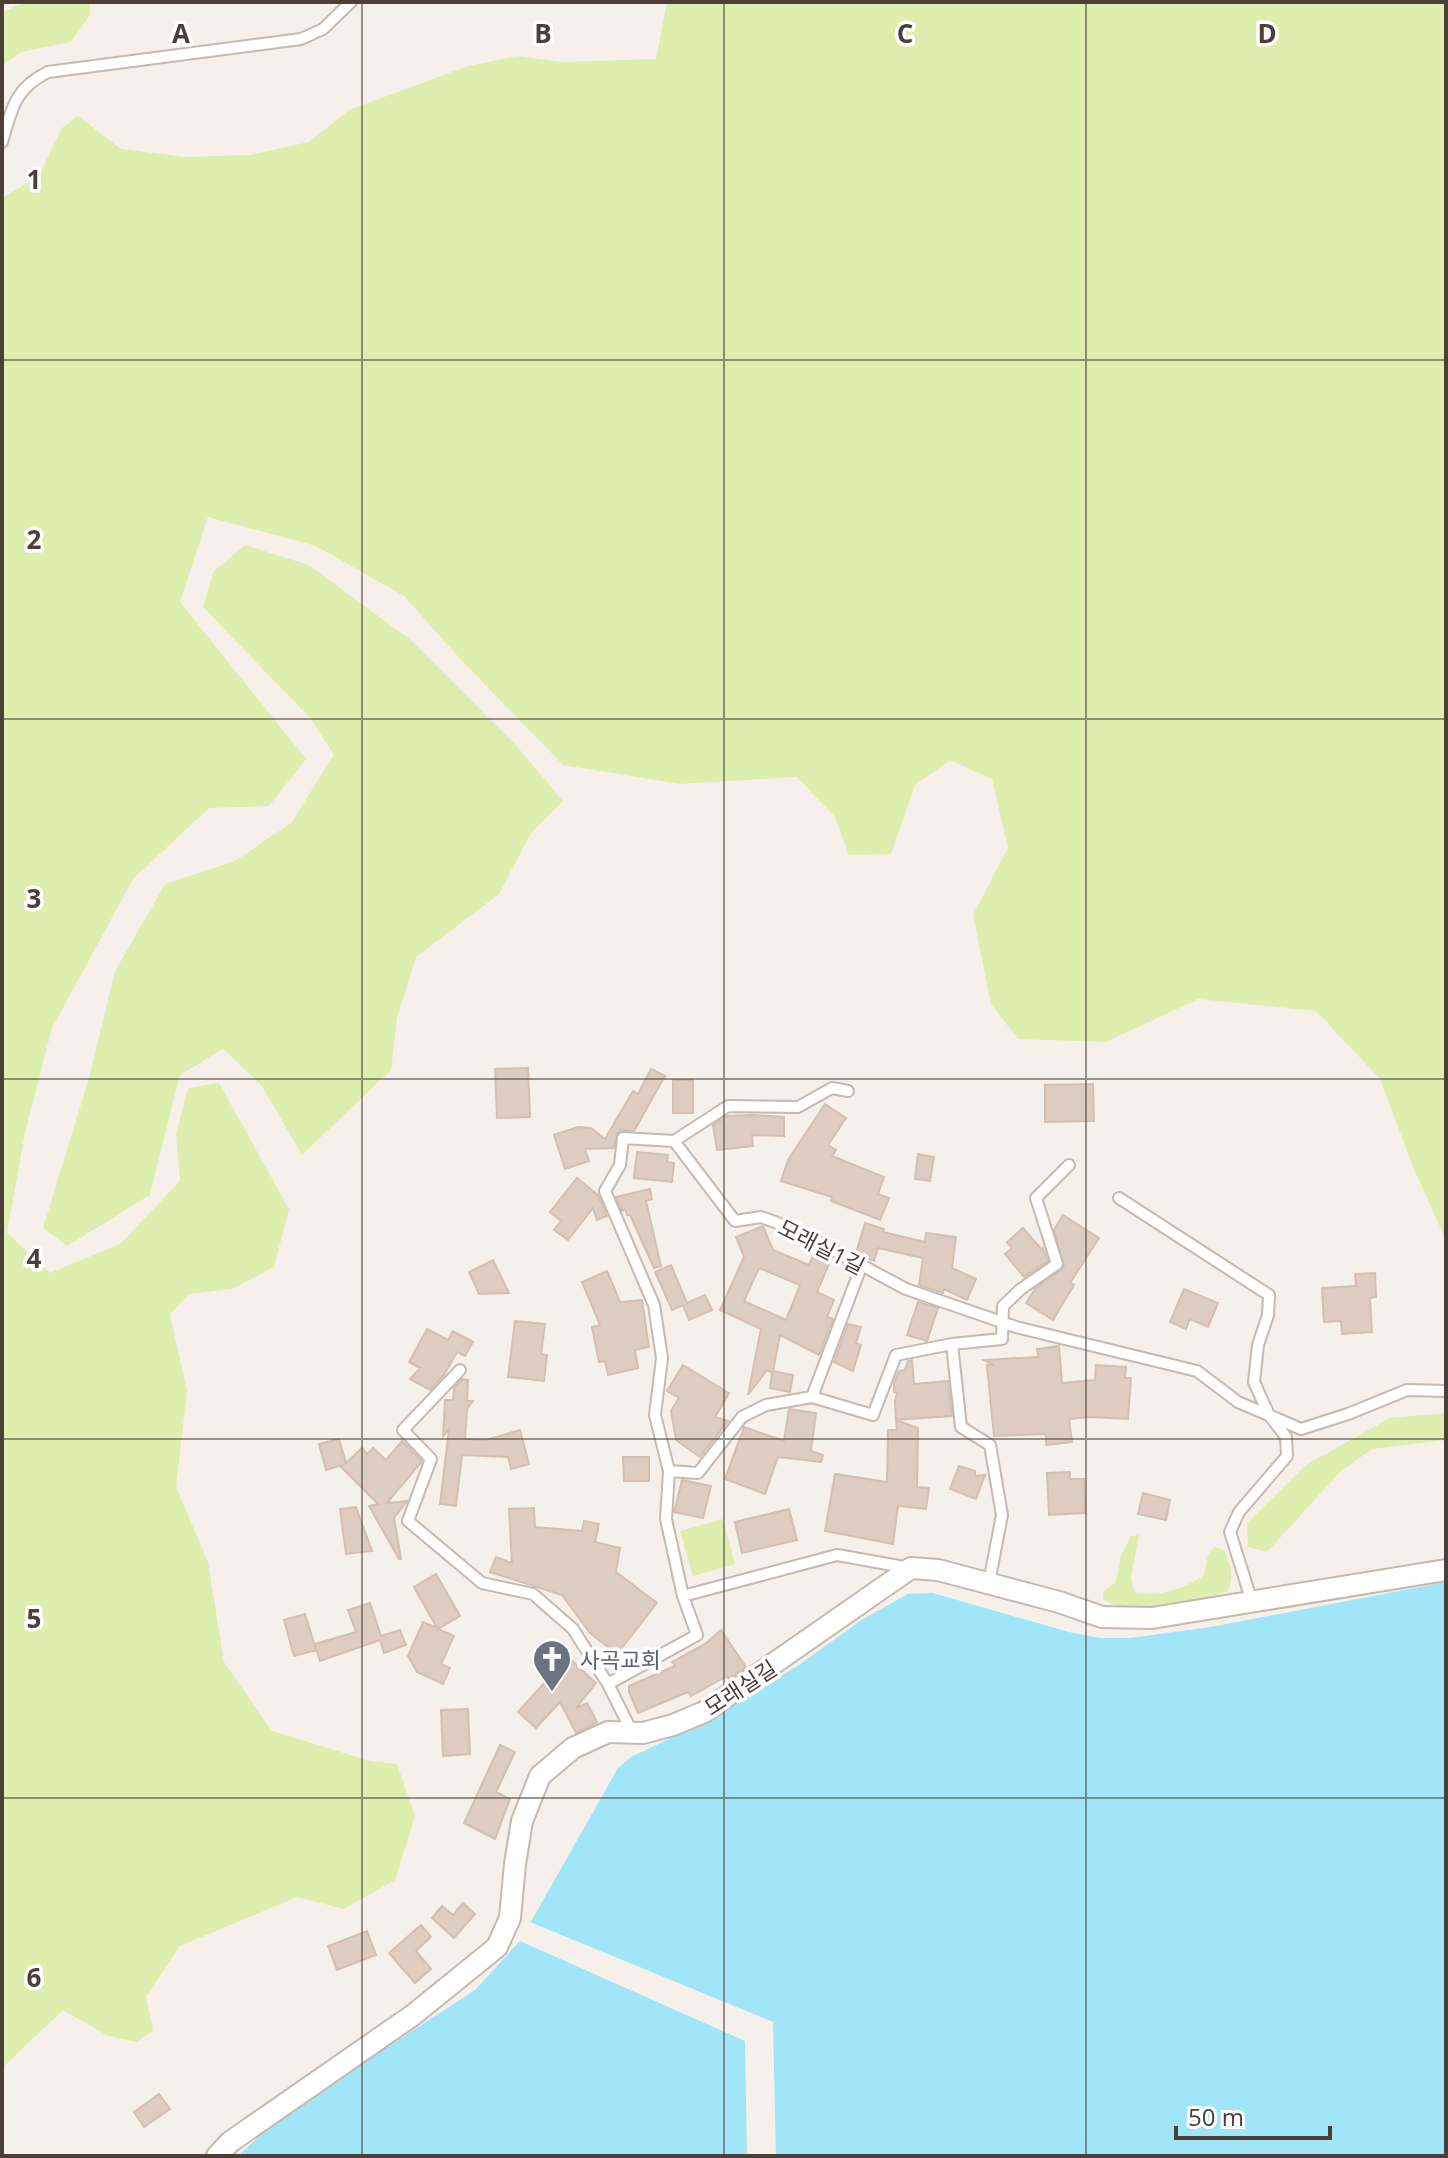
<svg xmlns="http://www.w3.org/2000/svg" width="1448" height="2158" viewBox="0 0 1448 2158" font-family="'Open Sans','Noto Sans KR',sans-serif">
<rect width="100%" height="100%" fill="#f6f0ea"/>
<path fill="#deeeaf" d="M 35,2 L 90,2 L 90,15 L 71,42 L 21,52 L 2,66 L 2,13 L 18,5 Z
M 667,2 L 1446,2 L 1446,1240 L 1413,1167 L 1380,1079 L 1316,1011 L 1198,999 L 1106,1042 L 1018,1039 L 991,1004 L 973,915 L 1008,848 L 992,779 L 950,760 L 915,785 L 891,854 L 849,855 L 835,817 L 797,777 L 679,784 L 563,765 L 463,662 L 404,596 L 316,546 L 208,517 L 180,602 L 306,759 L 269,806 L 209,808 L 133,879 L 52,1028 L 25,1133 L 7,1233 L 50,1273 L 120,1244 L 180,1181 L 176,1134 L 188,1088 L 219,1083 L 289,1209 L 274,1267 L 232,1289 L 189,1294 L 170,1314 L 187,1391 L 176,1487 L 208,1562 L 224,1662 L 272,1731 L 370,1761 L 397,1764 L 415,1816 L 395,1880 L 344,1909 L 297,1897 L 180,1946 L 146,1996 L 153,2030 L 137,2042 L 108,2036 L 63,2010 L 2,2068 L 2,198 L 38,177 L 62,128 L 78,116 L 121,149 L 185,157 L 250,155 L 309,142 L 349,110 L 468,66 L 517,56 L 563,62 L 656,59 Z
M 245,545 L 309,565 L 412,641 L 513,742 L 563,801 L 531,833 L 499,894 L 416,957 L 397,1018 L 391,1070 L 302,1155 L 262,1086 L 223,1049 L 180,1075 L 150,1195 L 67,1246 L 43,1228 L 89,1078 L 115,971 L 165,884 L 235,861 L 291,823 L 334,755 L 311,719 L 203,607 L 213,572 Z
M 1446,1413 L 1446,1440 L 1372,1449 L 1340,1472 L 1267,1552 L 1248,1547 L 1247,1523 L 1306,1465 L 1390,1418 Z
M 723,1519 L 735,1564 L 693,1576 L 680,1531 Z
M 1139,1535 L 1131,1577 L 1135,1593 C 1159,1597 1185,1589 1204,1575 L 1208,1555 L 1214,1547 L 1224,1550 C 1231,1566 1234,1575 1228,1591 C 1189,1605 1141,1623 1103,1599 L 1103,1592 L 1116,1582 L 1121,1555 L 1131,1536 Z"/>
<path fill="#a1e5f8" d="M 1446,1582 L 1446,2156 L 238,2156 L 281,2116 L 475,1990 L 520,1941 L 618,1768 L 631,1757 L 675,1736 L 796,1667 L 863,1619 L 908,1594 L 933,1593 L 1069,1632 L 1100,1638 L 1130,1638 L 1211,1627 Z"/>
<path fill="#f6f0ea" d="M 530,1922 L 773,2022 L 776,2156 L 747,2156 L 745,2041 L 520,1941 Z"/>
<path fill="#dcccc1" stroke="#d5bfb0" stroke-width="2" fill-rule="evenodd" d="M 528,1068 L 530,1117 L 497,1118 L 495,1069 Z
M 651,1069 L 665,1076 L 634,1131 L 623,1130 L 617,1133 L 614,1148 L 585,1149 L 589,1161 L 565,1169 L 554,1135 L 578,1127 L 591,1128 L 605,1139 L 633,1091 L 638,1094 Z
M 673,1080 L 693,1080 L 693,1113 L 673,1113 Z
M 1093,1084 L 1094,1121 L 1045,1122 L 1045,1085 Z
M 825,1104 L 846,1118 L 828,1145 L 836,1150 L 832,1156 L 884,1177 L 878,1194 L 889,1198 L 880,1220 L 831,1201 L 832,1197 L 781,1181 L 788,1160 Z
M 752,1115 L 784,1117 L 784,1136 L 752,1135 L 753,1146 L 717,1150 L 713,1125 L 727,1116 Z
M 637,1152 L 668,1155 L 667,1162 L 674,1163 L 672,1182 L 634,1178 Z
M 918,1154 L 934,1157 L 930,1181 L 915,1179 Z
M 577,1178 L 598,1195 L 607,1216 L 597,1220 L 593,1208 L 568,1240 L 554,1230 L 561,1221 L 550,1212 Z
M 650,1189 L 652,1199 L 646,1201 L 661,1266 L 654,1268 L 630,1215 L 627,1215 L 625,1209 L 622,1211 L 616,1197 Z
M 1063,1215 L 1099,1238 L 1070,1283 L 1074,1285 L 1053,1320 L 1026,1303 L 1035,1289 L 1064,1267 L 1054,1230 Z
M 865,1223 L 884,1229 L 883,1232 L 925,1242 L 926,1233 L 956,1237 L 952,1268 L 976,1279 L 967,1300 L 944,1289 L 943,1293 L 919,1285 L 923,1258 L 878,1248 L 874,1261 L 856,1253 Z
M 763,1226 L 773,1250 L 809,1265 L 813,1256 L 829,1264 L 817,1292 L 834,1300 L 827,1317 L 833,1319 L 819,1355 L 780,1335 L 773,1371 L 793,1375 L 790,1392 L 770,1388 L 772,1373 L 767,1370 L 748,1395 L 761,1329 L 720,1310 L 744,1257 L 736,1237 ZM 759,1268 L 800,1285 L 786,1320 L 744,1301 Z
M 1023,1228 L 1042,1250 L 1043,1248 L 1048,1261 L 1024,1277 L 1005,1254 L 1012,1248 L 1007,1242 Z
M 493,1260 L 509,1293 L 479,1294 L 469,1272 Z
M 671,1265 L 687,1303 L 705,1295 L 712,1310 L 689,1320 L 683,1305 L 672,1310 L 655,1272 Z
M 607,1271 L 620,1302 L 642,1300 L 649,1347 L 635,1350 L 638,1368 L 608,1375 L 605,1361 L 599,1362 L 592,1327 L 600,1325 L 582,1282 Z
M 1375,1273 L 1376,1297 L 1370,1298 L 1372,1332 L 1342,1334 L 1341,1321 L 1324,1322 L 1322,1288 L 1356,1286 L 1355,1274 Z
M 1184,1289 L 1218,1303 L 1208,1327 L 1190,1319 L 1186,1329 L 1170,1322 Z
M 918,1302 L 938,1308 L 927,1341 L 907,1335 Z
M 515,1321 L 545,1324 L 541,1354 L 547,1355 L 544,1381 L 508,1377 Z
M 848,1324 L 861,1327 L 856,1343 L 861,1345 L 853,1371 L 834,1362 Z
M 427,1329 L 448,1340 L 453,1331 L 473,1342 L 465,1356 L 457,1352 L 444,1375 L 430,1390 L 410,1379 L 420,1368 L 409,1362 Z
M 1059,1346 L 1062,1383 L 1095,1380 L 1096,1365 L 1126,1367 L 1125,1378 L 1131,1378 L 1128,1419 L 1089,1417 L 1069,1419 L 1072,1442 L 1046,1445 L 1046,1434 L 994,1436 L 987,1365 L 994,1365 L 984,1360 L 1038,1357 L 1037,1349 Z
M 912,1360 L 914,1384 L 948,1381 L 952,1416 L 896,1420 L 895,1400 L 897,1393 L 894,1392 L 894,1383 L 899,1371 L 905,1370 L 908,1361 Z
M 683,1365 L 729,1393 L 715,1417 L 728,1421 L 700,1457 L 676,1440 L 671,1411 L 679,1398 L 667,1391 Z
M 462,1379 L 468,1380 L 467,1401 L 473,1401 L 467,1409 L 465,1439 L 486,1440 L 520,1430 L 529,1464 L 511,1469 L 508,1457 L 462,1455 L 456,1506 L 440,1504 L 449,1429 L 443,1436 L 445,1400 L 453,1400 L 454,1388 Z
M 789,1409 L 816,1413 L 811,1451 L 823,1455 L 821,1462 L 778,1457 L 765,1494 L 725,1479 L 744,1427 L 784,1441 Z
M 896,1420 L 918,1428 L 917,1487 L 929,1488 L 926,1509 L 898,1506 L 893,1544 L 825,1531 L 835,1474 L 887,1482 L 888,1430 L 897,1430 Z
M 339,1439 L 346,1463 L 362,1448 L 367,1454 L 373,1448 L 386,1460 L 402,1441 L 422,1461 L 387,1503 L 407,1501 L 394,1518 L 401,1559 L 399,1559 L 369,1506 L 378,1504 L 341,1467 L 343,1465 L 326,1470 L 319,1444 Z
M 623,1457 L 649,1457 L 649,1481 L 624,1481 Z
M 959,1466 L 975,1471 L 975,1476 L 985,1475 L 976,1499 L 950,1489 Z
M 1070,1472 L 1070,1479 L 1084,1479 L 1085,1513 L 1049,1515 L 1047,1473 Z
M 682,1480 L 711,1486 L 703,1518 L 674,1512 Z
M 1143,1493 L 1170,1500 L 1166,1520 L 1138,1514 Z
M 356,1507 L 372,1551 L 346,1554 L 340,1509 Z
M 534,1508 L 535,1527 L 582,1531 L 584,1521 L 599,1524 L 595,1542 L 620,1548 L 616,1572 L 657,1603 L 617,1654 L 590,1633 L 562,1595 L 490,1572 L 496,1557 L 512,1563 L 509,1509 Z
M 789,1509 L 797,1540 L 742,1553 L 735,1522 Z
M 436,1574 L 460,1616 L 438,1629 L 454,1636 L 441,1664 L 450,1668 L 443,1684 L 417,1672 L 408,1656 L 423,1622 L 437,1628 L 414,1587 Z
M 370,1603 L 381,1636 L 400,1630 L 406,1645 L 384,1653 L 380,1640 L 320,1661 L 315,1644 L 356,1632 L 348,1610 Z
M 305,1614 L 316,1650 L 294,1656 L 284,1620 Z
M 721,1630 L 746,1667 L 729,1679 L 727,1676 L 691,1696 L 688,1692 L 638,1713 L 629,1692 L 629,1686 L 675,1666 L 672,1662 L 705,1644 Z
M 568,1657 L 596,1683 L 576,1708 L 587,1703 L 597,1722 L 576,1733 L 560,1702 L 536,1728 L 518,1712 Z
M 468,1709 L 470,1754 L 443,1756 L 441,1710 Z
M 500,1745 L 515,1752 L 496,1792 L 510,1799 L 495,1839 L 464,1823 Z
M 463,1903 L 475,1914 L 454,1938 L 432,1918 L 442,1906 L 453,1915 Z
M 421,1925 L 431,1937 L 416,1951 L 431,1969 L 415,1983 L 389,1953 Z
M 367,1931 L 376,1955 L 337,1970 L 328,1946 Z
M 159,2094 L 170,2109 L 144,2127 L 134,2112 Z"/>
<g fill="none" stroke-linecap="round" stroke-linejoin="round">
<defs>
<path id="lane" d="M 2,142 C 12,108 15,88 48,72 L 301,39 L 323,29 L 351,2
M 674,1141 L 728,1106 L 798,1107 L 832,1088 L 848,1091
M 1119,1198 L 1269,1295 L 1268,1315 L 1258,1345 L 1254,1382 L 1269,1415 L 1286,1437 L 1287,1456 L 1239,1512 L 1230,1532 L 1252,1602
M 460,1370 L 403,1430 L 431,1459 L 408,1521 L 482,1583 L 533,1594 L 573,1629 L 608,1684 L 632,1732
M 812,1397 L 861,1267
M 669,1471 L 698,1473 L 742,1417 L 766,1405 L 812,1397 L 873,1415 L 896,1355 L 952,1344
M 910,1568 L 837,1555 L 683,1596 L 666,1519 L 669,1471 L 655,1415 L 662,1358 L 654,1305 L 605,1191 L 620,1165 L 623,1138 L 674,1141 L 735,1221 L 761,1217 L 794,1229 L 906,1289 L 1016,1327 L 1197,1371 L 1238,1402 L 1301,1429 L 1348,1414 L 1407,1390 L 1446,1391
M 989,1583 L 1002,1515 L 990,1445 L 961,1427 L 952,1344 L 1002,1339 L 1003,1306 L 1021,1289 L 1057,1264 L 1036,1198 L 1069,1165
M 608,1684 L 697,1635 L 683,1596"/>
<path id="street" d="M 217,2156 L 230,2142 L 413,2015 L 497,1947 L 510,1918 L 515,1864 L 522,1821 L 540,1776 L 573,1748 L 608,1732 L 643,1733 L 673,1725 L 704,1712 L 911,1568 L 938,1570 L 1059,1602 L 1102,1617 L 1152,1618 L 1446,1570"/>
</defs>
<use href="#lane" stroke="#c6b9ae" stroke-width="14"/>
<use href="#street" stroke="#c6b9ae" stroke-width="24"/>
<use href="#lane" stroke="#fff" stroke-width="10"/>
<use href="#street" stroke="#fff" stroke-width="20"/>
</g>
<path fill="none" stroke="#4b3f37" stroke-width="2" stroke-opacity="0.55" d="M 362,2 L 362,2156M 724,2 L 724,2156M 1086,2 L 1086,2156M 2,360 L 1446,360M 2,719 L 1446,719M 2,1079 L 1446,1079M 2,1439 L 1446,1439M 2,1798 L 1446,1798"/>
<defs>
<symbol id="church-pin" viewBox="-11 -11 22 30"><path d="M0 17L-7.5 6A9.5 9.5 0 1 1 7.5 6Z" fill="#6b7280" stroke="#fff"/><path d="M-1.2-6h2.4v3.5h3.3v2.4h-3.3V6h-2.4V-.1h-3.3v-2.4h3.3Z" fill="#fff"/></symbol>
</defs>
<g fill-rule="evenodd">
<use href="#church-pin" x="530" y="1637" width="44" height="60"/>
</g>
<g text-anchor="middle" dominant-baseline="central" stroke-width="7" stroke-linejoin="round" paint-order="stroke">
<g font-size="22" fill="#4b3f37" stroke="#fff">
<text transform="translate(822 1246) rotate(27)">모래실1길</text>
<text transform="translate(740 1687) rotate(-33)">모래실길</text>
</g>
<g font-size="22" fill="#5b616d" stroke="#fff" text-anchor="start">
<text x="580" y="1659">사곡교회</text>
</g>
</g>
<g font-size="26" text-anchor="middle" font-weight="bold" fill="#4b3f37" stroke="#fff" stroke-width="7" stroke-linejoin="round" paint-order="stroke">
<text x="181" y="43">A</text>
<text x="543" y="43">B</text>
<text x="905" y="43">C</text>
<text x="1267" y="43">D</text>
<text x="34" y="189">1</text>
<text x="34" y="549">2</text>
<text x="34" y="908">3</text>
<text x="34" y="1268">4</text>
<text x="34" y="1628">5</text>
<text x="34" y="1987">6</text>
</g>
<rect width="1448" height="2158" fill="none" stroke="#4b3f37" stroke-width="8"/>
<path d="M1176 2126v12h154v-12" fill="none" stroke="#4b3f37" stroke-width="4"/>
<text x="1188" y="2126" font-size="24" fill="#4b3f37" stroke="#ffffff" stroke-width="6" paint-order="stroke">50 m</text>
</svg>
